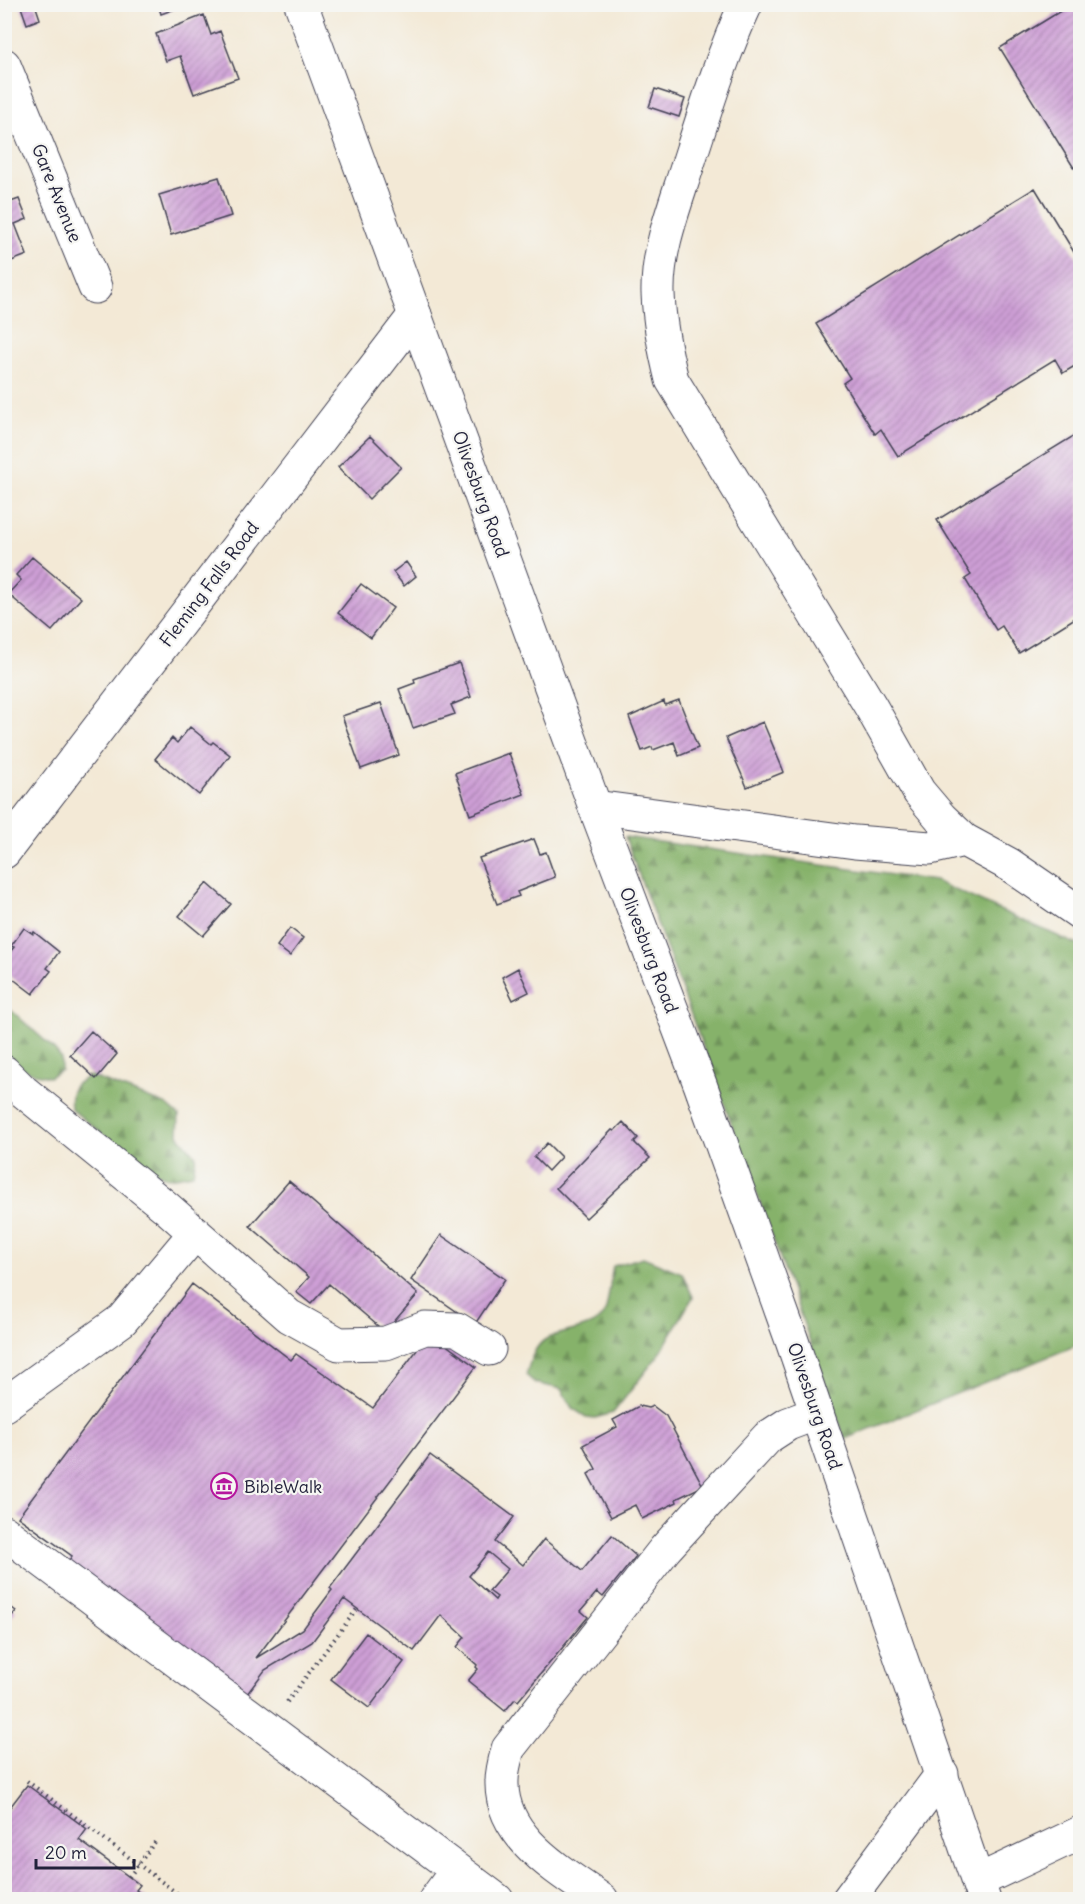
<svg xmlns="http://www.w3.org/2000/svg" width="1085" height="1904" viewBox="0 0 1085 1904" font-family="Delius,sans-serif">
<defs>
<pattern id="forest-firs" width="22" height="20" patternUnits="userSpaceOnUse" patternTransform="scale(1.5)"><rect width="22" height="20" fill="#86b26b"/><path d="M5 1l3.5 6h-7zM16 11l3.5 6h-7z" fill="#6d9059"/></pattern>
<pattern id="building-hatch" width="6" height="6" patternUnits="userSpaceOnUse" patternTransform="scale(1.5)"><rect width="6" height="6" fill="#ce9fd6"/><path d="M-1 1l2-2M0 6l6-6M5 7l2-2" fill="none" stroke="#a781af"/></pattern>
</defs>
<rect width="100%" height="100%" fill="#f6f6f2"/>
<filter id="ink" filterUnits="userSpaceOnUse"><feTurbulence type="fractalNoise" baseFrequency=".0167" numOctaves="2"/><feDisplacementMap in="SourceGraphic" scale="12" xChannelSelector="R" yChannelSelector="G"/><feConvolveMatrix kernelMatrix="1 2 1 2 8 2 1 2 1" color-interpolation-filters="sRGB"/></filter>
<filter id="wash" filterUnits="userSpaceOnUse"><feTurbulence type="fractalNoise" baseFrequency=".008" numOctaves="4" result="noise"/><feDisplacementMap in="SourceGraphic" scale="24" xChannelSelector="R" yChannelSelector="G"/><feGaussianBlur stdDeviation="1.35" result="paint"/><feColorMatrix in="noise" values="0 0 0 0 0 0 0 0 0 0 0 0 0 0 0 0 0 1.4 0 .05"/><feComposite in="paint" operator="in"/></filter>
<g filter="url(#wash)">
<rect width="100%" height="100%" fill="#f3e9d6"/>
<path fill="url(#forest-firs)" stroke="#546a53" stroke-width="1.5" d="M 625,837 L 935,881 L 1080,946 L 1080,1346 L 1077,1345 L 845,1439 L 745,1160 Z
M 4,1004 L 52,1047 L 61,1058 L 61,1070 L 49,1077 C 32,1074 18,1069 5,1058 Z
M 90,1076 L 167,1105 L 179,1115 L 178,1135 L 196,1156 L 193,1174 L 168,1178 L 145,1167 L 71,1109 C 69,1091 72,1084 90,1076 Z
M 643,1257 L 682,1273 L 693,1297 L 660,1353 L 613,1413 L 595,1418 L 586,1417 L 572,1408 L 561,1389 L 535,1383 L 526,1375 C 530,1362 534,1346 546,1339 C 561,1330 595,1331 605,1312 C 608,1306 611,1275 613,1266 Z"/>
<g id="blocks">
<path fill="url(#building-hatch)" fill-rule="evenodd" d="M 28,4 L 35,4 L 40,19 L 27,24 L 21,7 Z
M 158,4 L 186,4 L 186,5 L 161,14 Z
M 1072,4 L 1080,4 L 1080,163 L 1074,168 L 1000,48 Z
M 204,15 L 211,35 L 220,31 L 238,78 L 194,94 L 180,56 L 166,61 L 156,34 Z
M 655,89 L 685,99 L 679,117 L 649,107 Z
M 219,177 L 231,216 L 171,235 L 159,195 Z
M 1035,188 L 1080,262 L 1080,363 L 1063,373 L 1055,359 L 898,456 L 881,429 L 875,434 L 843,383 L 850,378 L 816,324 Z
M 19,199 L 27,219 L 15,224 L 27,255 L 4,264 L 4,202 L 8,200 L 8,203 Z
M 1080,432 L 1080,615 L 1019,653 L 1002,626 L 996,630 L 965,579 L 971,575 L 937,520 Z
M 370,436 L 401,467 L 369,499 L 338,467 Z
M 32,557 L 81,598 L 52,631 L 8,594 L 21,580 L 16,575 Z
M 406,562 L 416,576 L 404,586 L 393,572 Z
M 361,584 L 393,608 L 371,638 L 338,613 Z
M 459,663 L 471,697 L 451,705 L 455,714 L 413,728 L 399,689 L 415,683 L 414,679 Z
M 679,700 L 698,748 L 679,756 L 674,742 L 653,750 L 652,747 L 642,751 L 629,717 L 664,701 L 665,705 Z
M 381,703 L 399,755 L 361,769 L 342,716 Z
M 763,722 L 784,772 L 747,787 L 726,738 Z
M 190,727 L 211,744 L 213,742 L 230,755 L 199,795 L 155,759 L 172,738 L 177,743 Z
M 509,753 L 524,794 L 470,815 L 455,773 Z
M 534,839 L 540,854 L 546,852 L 555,877 L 517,892 L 519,896 L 497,904 L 479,858 Z
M 207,883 L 231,904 L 203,936 L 179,916 Z
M 24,928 L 33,934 L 34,932 L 59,952 L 47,968 L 51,971 L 33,994 L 4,972 L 4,959 L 14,947 L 11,946 Z
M 290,928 L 303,938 L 290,956 L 277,946 Z
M 518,968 L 529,992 L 513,1000 L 502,977 Z
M 91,1031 L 117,1054 L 96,1079 L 70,1055 Z
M 623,1122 L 638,1138 L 634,1142 L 650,1158 L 586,1218 L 556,1188 L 612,1130 L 614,1131 Z
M 547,1143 L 561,1157 L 548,1171 L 534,1157 Z
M 289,1181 L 418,1294 L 385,1332 L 329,1284 L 311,1304 L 296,1292 L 309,1277 L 250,1226 Z
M 441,1235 L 505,1279 L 475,1324 L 411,1280 Z
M 192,1284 L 291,1360 L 296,1354 L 373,1408 L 430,1333 L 476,1367 L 256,1658 L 303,1629 L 332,1590 L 330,1588 L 430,1455 L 514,1517 L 495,1542 L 523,1565 L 544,1539 L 582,1571 L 612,1535 L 636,1556 L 603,1597 L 597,1592 L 581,1611 L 588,1617 L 518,1701 L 515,1699 L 505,1711 L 468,1681 L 478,1669 L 476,1667 L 477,1665 L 457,1647 L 465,1637 L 441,1615 L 414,1651 L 344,1599 L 312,1642 L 265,1670 L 241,1702 L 63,1569 L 72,1556 L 18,1517 ZM 488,1552 L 508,1569 L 489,1591 L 497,1597 L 495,1600 L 469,1576 Z
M 639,1406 L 648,1408 L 653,1406 L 666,1416 L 703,1486 L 676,1499 L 677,1502 L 642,1519 L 635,1505 L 611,1517 L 588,1474 L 596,1469 L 583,1445 L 617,1427 L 613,1420 Z
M 4,1602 L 16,1611 L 4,1625 Z
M 366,1633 L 404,1662 L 369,1708 L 331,1679 Z
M 27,1785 L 87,1829 L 79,1840 L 140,1885 L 136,1890 L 149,1900 L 4,1900 L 4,1815 Z"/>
</g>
</g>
<g filter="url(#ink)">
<use href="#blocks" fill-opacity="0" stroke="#414052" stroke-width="1.5"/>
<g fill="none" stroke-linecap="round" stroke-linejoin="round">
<defs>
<path id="minor" d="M 746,4 C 722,55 705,111 688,164 C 675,206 657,249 658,293 C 659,322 665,352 672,380 L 871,707 L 919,792 L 941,818 L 964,840 L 1010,865 L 1080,913
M 4,65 L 95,287
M 595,807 L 855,842 L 930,848 L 964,840
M 4,852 L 415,315
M 4,1072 L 23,1091 L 167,1208 L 289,1316 L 339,1344 L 386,1343 L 425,1328 L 457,1329 L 489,1349
M 4,1405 L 122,1320 L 195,1233
M 4,1532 L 497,1900
M 978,1881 L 1080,1833
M 435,1900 L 457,1870
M 602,1900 C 561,1871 500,1838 502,1781 C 502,1770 505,1760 508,1749 L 665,1549 L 696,1515 L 768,1437 L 788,1424 L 817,1413
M 848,1900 L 942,1774"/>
<path id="major" d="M 301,4 L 595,807 L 700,1084 L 791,1338 L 984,1900"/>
</defs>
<use href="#minor" stroke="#414052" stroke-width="35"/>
<use href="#major" stroke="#414052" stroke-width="35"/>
<path stroke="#414052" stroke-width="4" stroke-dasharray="1.5 4.5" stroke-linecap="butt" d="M 287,1702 L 357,1609
M 27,1781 L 186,1900
M 129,1877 L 155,1842"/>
<use href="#minor" stroke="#fff" stroke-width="33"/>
<use href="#major" stroke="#fff" stroke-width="33"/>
</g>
</g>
<defs>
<symbol id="museum-ring" viewBox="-11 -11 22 22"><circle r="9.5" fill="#f6f6f2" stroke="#b5179e" stroke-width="1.5"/><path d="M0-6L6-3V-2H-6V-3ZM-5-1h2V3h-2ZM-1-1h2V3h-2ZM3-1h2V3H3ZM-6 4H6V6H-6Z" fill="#b5179e"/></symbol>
</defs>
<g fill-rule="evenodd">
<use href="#museum-ring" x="209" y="1471" width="30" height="30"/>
</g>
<g text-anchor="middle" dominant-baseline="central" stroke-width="4.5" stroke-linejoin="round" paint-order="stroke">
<g font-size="18" fill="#22223b" stroke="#f6f6f2">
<text transform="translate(57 193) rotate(68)">Gare Avenue</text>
<text transform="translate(481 494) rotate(70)">Olivesburg Road</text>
<text transform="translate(209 584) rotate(-53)">Fleming Falls Road</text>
<text transform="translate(649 950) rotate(69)">Olivesburg Road</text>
<text transform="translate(815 1406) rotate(71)">Olivesburg Road</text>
</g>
<g font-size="18" fill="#22223b" stroke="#f6f6f2" text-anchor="start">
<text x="244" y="1486">BibleWalk</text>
</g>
</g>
<rect width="1085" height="1904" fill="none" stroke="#f6f6f2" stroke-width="24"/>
<path d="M36 1859v9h98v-9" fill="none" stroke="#22223b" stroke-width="3"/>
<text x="45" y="1859" font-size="18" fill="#22223b" stroke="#f6f6f2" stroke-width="4.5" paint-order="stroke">20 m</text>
</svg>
